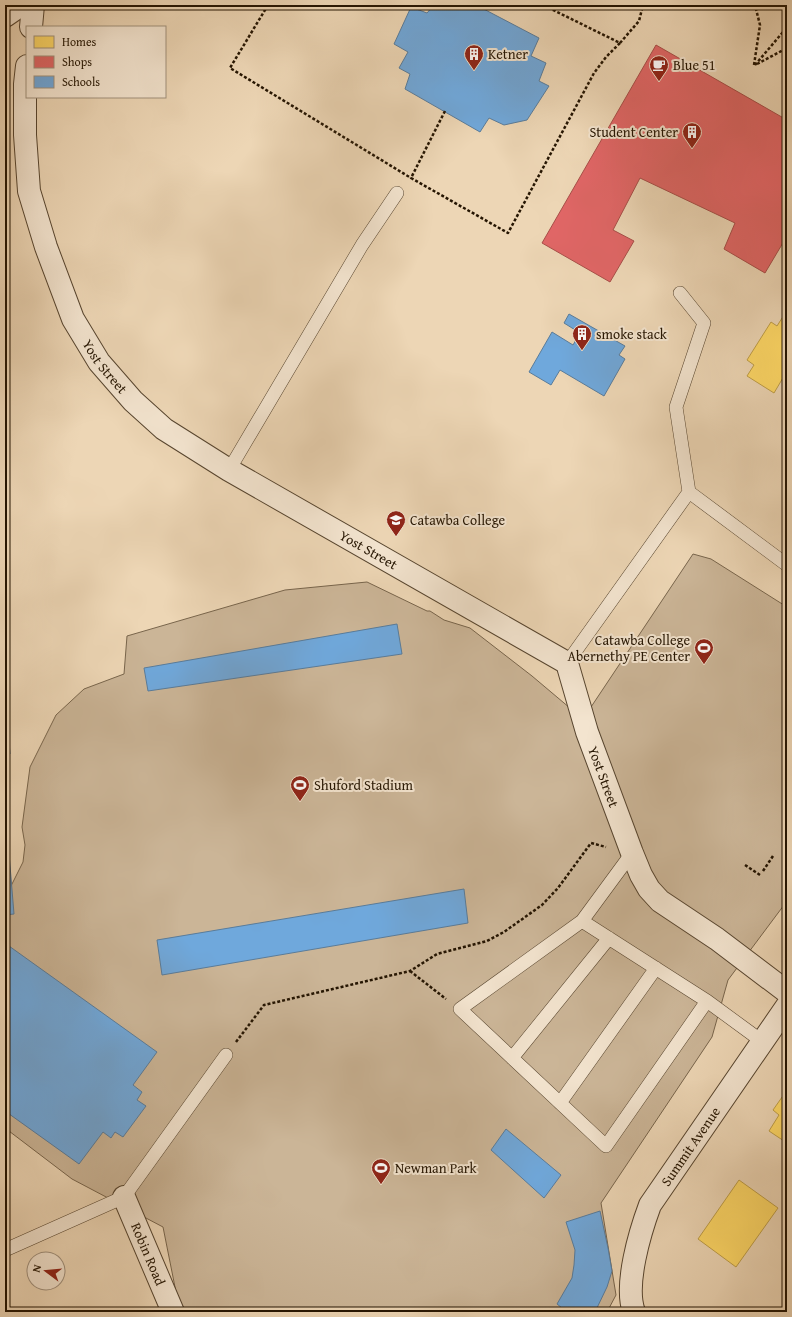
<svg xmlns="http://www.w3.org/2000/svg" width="792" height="1317" viewBox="0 0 792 1317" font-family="'Gentium Book Plus',serif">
<rect width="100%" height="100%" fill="#edd6b5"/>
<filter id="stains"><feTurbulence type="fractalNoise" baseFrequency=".005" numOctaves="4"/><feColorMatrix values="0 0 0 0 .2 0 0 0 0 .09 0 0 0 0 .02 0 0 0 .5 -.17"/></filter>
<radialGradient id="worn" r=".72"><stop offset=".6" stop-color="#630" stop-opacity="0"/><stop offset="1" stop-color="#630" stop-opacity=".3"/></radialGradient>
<path fill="#cbb597" stroke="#78654c" d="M 693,554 L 711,559 L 787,607 L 787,901 L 728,980 L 712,1037 L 601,1203 L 616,1295 L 607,1312 L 180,1312 L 163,1227 L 72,1179 L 5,1128 L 5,898 L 23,862 L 25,845 L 22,827 L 30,767 L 56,715 L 84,689 L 124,674 L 127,636 L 285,590 L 367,582 L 427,611 L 430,611 L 444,620 L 470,628 L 532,676 L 583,719 Z"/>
<path fill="#ffd966" stroke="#be9e48" d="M 784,315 L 787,317 L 787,371 L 774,393 L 747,376 L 754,365 L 747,360 L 771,322 L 777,326 Z
M 787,1090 L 787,1143 L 769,1131 L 779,1115 L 773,1110 Z
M 739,1180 L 778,1208 L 736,1267 L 698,1239 Z"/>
<path fill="#e06666" stroke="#a84e48" d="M 656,45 L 787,120 L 787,236 L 765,273 L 724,249 L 735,223 L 640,178 L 613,230 L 634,241 L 610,282 L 542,243 Z"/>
<path fill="#6fa8dc" stroke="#597c9b" d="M 434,5 L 476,5 L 539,38 L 531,56 L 546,63 L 539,81 L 549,86 L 527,120 L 504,125 L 489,118 L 480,132 L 405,89 L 410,74 L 399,68 L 408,52 L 394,44 L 411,7 L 427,13 Z
M 569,314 L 625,346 L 619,355 L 625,359 L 604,396 L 560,370 L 551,385 L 529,372 L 552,332 L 573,345 L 580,333 L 564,323 Z
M 397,624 L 402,654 L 148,691 L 144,668 Z
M 5,693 L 10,754 L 5,757 Z
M 5,805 L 14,914 L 5,915 Z
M 464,889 L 468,923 L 162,975 L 157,940 Z
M 9,946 L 157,1052 L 133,1085 L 142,1092 L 137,1100 L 146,1106 L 123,1137 L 115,1132 L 111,1138 L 103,1132 L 79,1164 L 5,1111 L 5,951 Z
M 506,1129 L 561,1175 L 544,1198 L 491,1150 Z
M 600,1211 L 608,1248 L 612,1271 L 607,1287 L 595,1312 L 567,1312 L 557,1304 L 572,1278 L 574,1265 L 575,1250 L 566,1222 Z"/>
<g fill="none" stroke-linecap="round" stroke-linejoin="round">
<defs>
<path id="lane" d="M 680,293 L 704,323 L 676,407 L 689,492
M 229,470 L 362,245 L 397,193
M 567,663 L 689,492 L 787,565
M 632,853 L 582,921 L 707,1001 L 763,1042
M 582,921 L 460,1009 L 606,1146 L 707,1001
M 512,1058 L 609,938
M 560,1103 L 656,968
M 5,1250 L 124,1197 L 226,1055"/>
<g id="street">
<path d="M 5,16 L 21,5"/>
<path d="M 31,27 L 33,5"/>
<path id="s1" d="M 27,66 L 25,84 L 25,135 L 29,191 L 46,247 L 73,319 L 99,362 L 133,401 L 164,429 L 229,470 L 567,663 L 587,732 L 632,853 L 641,875 L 649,889 L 660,901 L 717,939 L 787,992"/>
<path id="s2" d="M 124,1197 L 173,1312"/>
<path id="s3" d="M 634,1312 C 624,1285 640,1232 650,1205 L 787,1006"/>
</g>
</defs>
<use href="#lane" stroke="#57452f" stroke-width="14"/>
<use href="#street" stroke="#57452f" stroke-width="24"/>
<path stroke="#251502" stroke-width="2.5" stroke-dasharray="3 2" stroke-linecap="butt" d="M 268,5 L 230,68 L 411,178
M 620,43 L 639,21 L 643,5
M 757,64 L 787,48
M 754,65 L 760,25 L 755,5
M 755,65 L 783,32 L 787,24
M 445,111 L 411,178 L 508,233 L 594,73 L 606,57 L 620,43 L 543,5
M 745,865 L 760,875
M 763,871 L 773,856
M 410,971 L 446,999
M 236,1042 L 264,1005 L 410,971 L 437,954 L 487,941 L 504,932 L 542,905 L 558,888 L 591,843 L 606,847"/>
<use href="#lane" stroke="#f3e4cf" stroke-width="13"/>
<use href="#street" stroke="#f3e4cf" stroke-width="22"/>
</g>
<defs>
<symbol id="building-pin" viewBox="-11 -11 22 30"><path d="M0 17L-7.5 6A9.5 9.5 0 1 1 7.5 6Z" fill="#8f2418" stroke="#f3e4cf"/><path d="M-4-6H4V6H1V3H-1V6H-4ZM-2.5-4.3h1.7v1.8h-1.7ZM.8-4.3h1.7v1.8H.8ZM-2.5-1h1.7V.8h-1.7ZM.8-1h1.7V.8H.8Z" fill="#fff"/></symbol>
<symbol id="cafe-pin" viewBox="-11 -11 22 30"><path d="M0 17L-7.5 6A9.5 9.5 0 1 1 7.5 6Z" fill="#8f2418" stroke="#f3e4cf"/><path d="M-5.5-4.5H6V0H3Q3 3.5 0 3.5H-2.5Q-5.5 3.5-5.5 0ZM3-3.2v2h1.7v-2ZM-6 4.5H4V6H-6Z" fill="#fff"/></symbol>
<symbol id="university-pin" viewBox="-11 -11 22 30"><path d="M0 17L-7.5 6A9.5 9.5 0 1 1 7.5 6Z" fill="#8f2418" stroke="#f3e4cf"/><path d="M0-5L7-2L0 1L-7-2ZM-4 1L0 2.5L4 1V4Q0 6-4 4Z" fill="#fff"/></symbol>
<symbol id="stadium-pin" viewBox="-11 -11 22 30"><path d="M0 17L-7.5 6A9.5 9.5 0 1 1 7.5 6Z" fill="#8f2418" stroke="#f3e4cf"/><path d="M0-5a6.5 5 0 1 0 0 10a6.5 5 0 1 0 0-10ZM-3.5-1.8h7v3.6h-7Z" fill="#fff"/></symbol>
</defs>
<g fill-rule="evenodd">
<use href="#building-pin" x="463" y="43" width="22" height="30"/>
<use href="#cafe-pin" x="648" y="54" width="22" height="30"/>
<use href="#building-pin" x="681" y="121" width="22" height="30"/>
<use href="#building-pin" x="571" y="323" width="22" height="30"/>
<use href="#university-pin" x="385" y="509" width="22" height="30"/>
<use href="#stadium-pin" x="693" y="637" width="22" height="30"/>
<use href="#stadium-pin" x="289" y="774" width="22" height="30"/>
<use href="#stadium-pin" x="370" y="1157" width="22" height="30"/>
</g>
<g text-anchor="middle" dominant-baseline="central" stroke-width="4" stroke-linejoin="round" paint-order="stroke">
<g font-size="14" fill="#251502" stroke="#f3e4cf" text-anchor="start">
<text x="488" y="54">Ketner</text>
<text x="673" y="65">Blue 51</text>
<text x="678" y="132" text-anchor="end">Student Center</text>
<text x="596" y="334">smoke stack</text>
<text x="410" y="520">Catawba College</text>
<text x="690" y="640" text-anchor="end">Catawba College<tspan x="690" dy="16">Abernethy PE Center</tspan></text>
<text x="314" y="785">Shuford Stadium</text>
<text x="395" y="1168">Newman Park</text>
</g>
<g font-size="14" fill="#251502" stroke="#f3e4cf">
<text stroke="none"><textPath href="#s1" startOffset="318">Yost Street</textPath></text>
<text stroke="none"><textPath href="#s1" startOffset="642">Yost Street</textPath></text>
<text stroke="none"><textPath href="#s1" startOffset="990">Yost Street</textPath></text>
<text stroke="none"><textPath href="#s3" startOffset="181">Summit Avenue</textPath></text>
<text stroke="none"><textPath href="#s2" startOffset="62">Robin Road</textPath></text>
</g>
</g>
<rect width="792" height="1317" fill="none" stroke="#edd6b5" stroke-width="20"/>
<rect x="6" y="6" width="780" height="1305" fill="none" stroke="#251502" stroke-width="2"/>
<rect x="10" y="10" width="772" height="1297" fill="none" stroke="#251502"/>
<rect x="26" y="26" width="140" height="72" fill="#f3e4cf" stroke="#a1917d"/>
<rect x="34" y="36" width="20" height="12" fill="#ffd966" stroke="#a1917d"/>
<text x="62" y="46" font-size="12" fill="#251502">Homes</text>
<rect x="34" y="56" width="20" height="12" fill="#e06666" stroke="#a1917d"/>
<text x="62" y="66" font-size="12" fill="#251502">Shops</text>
<rect x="34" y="76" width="20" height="12" fill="#6fa8dc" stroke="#a1917d"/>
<text x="62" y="86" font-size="12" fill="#251502">Schools</text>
<g transform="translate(46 1271) rotate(286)"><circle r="19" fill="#f3e4cf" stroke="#a1917d"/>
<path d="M0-3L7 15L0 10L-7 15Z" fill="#8f2418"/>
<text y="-6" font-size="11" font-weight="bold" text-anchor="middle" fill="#251502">N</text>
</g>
<rect width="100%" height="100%" filter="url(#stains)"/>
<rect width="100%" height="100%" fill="url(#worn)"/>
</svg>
